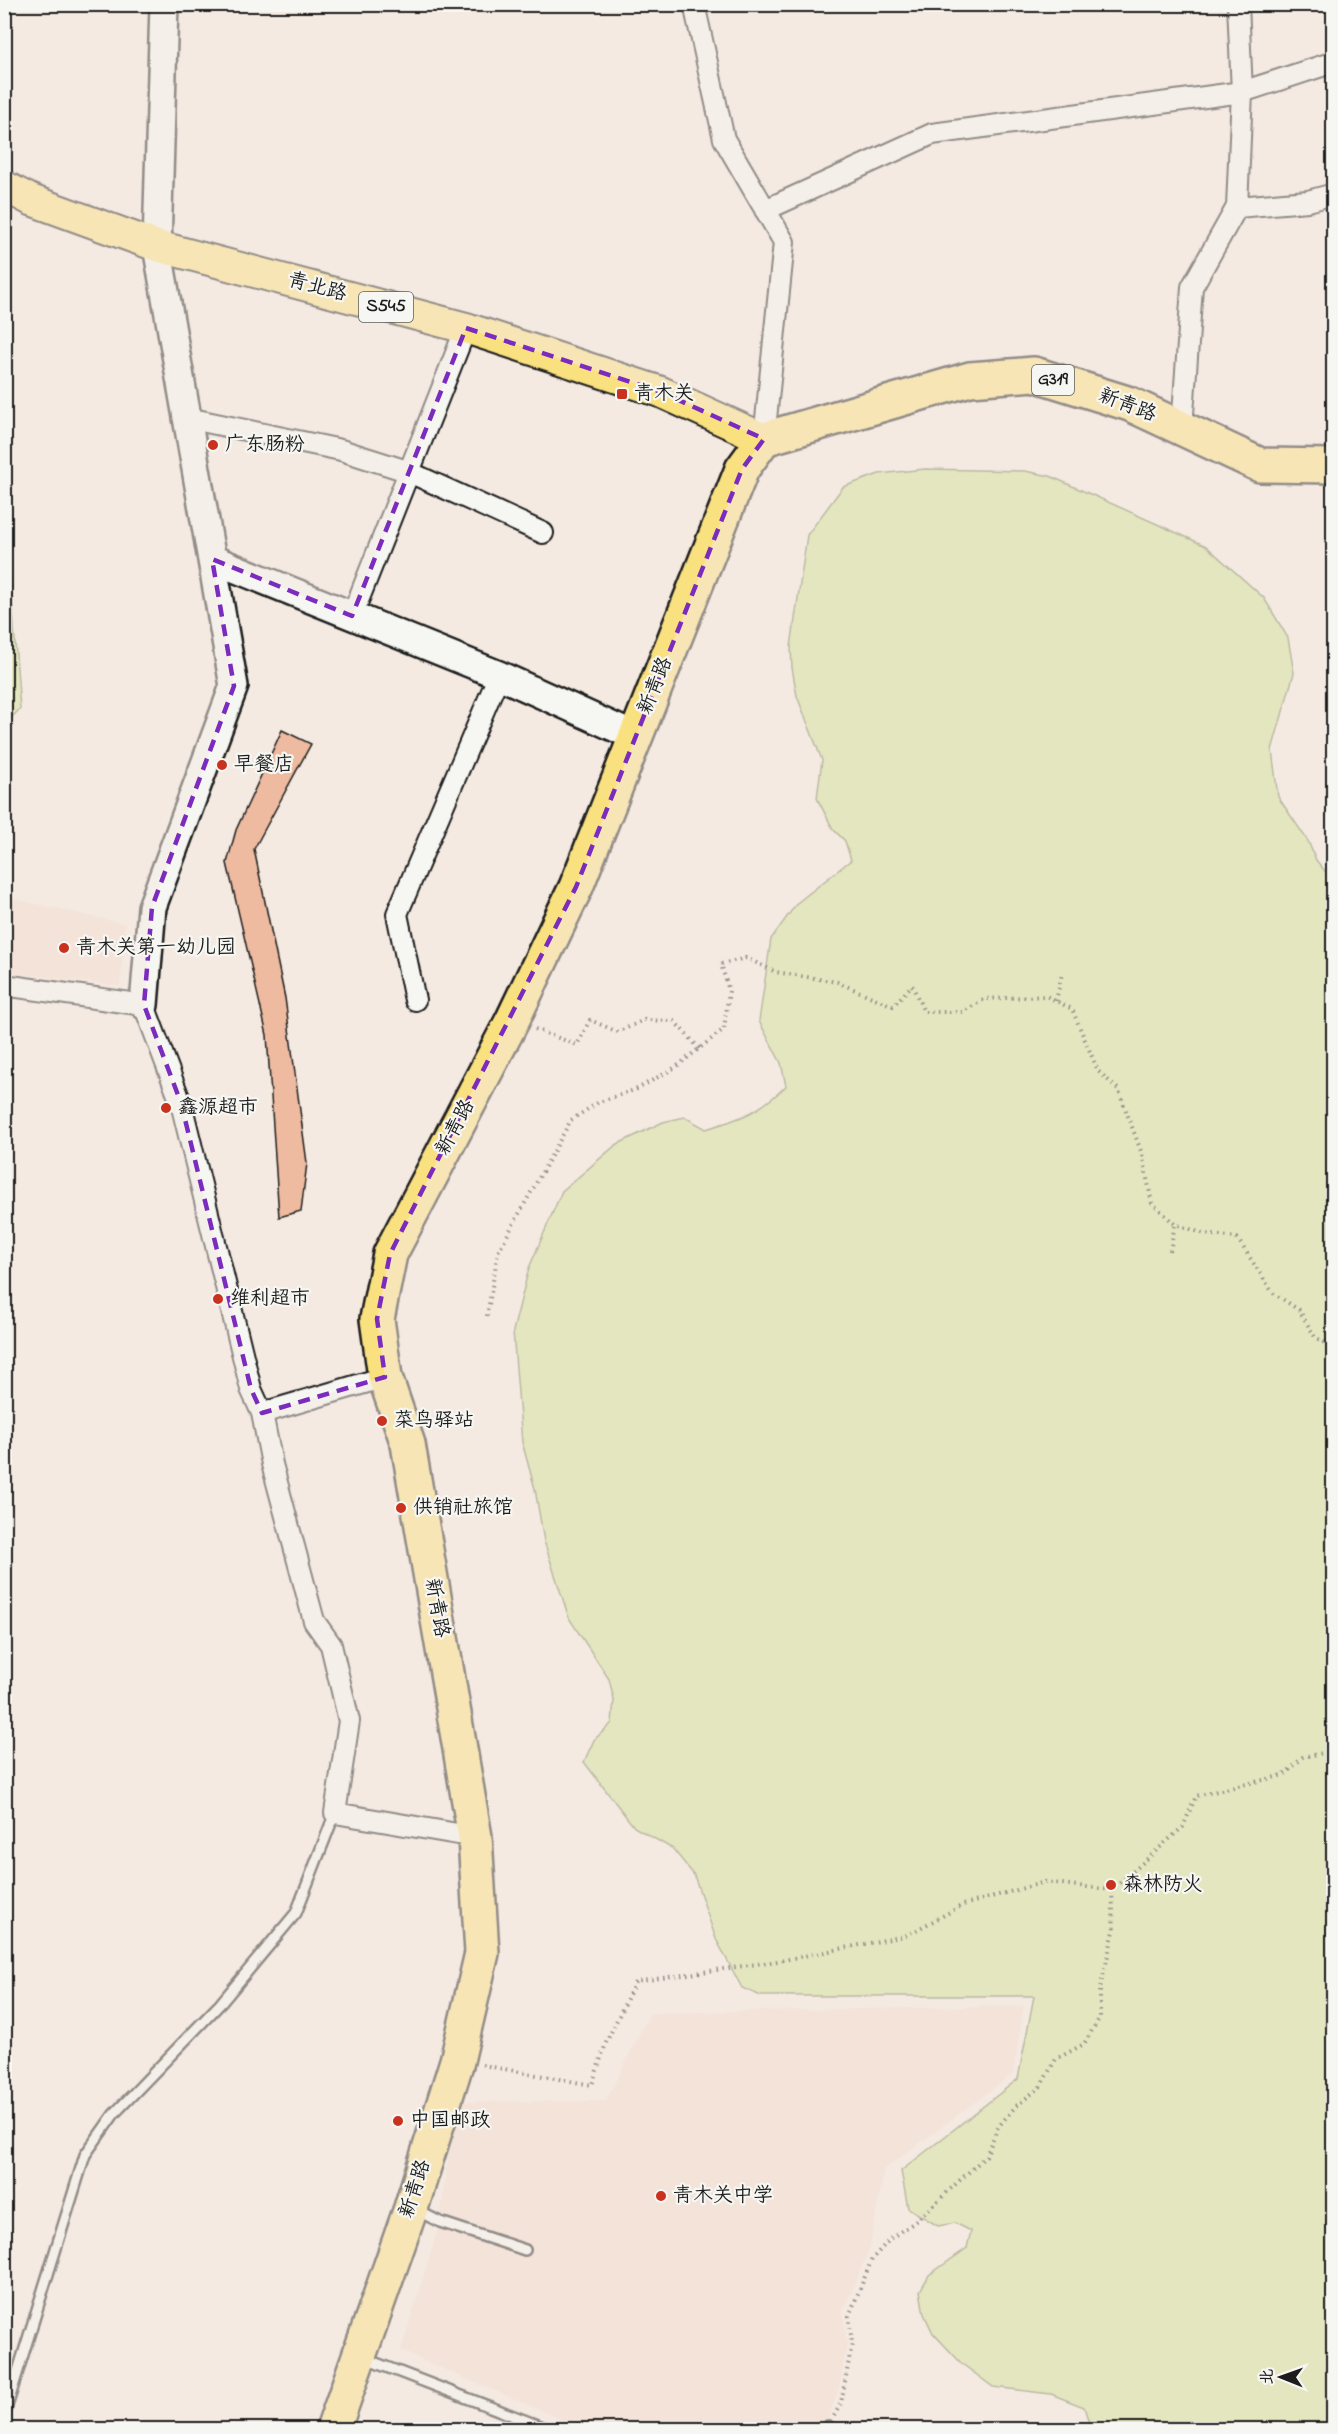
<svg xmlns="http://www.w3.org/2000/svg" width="1338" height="2434" viewBox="0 0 1338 2434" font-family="'Indie Flower','LXGW WenKai TC',sans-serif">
<rect width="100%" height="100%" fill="#f4eae2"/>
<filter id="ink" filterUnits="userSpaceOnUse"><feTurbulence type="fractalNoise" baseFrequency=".0167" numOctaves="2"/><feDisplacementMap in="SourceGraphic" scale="12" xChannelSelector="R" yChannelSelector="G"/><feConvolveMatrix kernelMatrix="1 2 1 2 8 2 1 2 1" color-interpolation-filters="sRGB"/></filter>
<g filter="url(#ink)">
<path fill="#f2dcce" d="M 5,897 L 125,924 L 120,986 L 5,972 Z
M 1024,2006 L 1013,2074 L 884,2169 L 870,2247 L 843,2312 L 847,2345 L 839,2389 L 824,2429 L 585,2429 L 401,2351 L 440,2222 L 455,2102 L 606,2101 L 650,2013 Z"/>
<path fill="#d0e296" stroke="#767f59" stroke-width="1.5" d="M 925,469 L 1025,471 L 1050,476 L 1206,546 L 1264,598 L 1288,638 L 1294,673 L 1272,750 L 1278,797 L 1308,841 L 1316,860 L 1334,882 L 1333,2429 L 1091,2429 L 1084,2407 L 1051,2394 L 993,2387 L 961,2363 L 933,2333 L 924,2314 L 920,2291 L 929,2275 L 967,2248 L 971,2231 L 955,2223 L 938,2226 L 908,2208 L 901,2171 L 1018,2079 L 1034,1996 L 761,1996 L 742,1988 L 716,1939 L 694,1875 L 673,1849 L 634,1827 L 584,1762 L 594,1740 L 612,1723 L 614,1700 L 609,1679 L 569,1618 L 544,1541 L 535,1489 L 522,1442 L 513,1331 L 529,1268 L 562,1191 L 616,1145 L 663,1122 L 685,1117 L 706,1129 C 742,1118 758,1113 786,1086 L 781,1063 L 759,1021 L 771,939 L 797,903 L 851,860 L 845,841 L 833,829 L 817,798 L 822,760 L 797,696 L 792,668 L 791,647 L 807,535 L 843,487 L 879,474 Z
M 4,490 L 20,709 L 5,724 L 4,724 Z"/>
<path fill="#eebba0" stroke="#1c1c1c" stroke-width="1.5" d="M 282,730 L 311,744 L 254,849 L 285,998 L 307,1163 L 301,1211 L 279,1217 L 267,1035 L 227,863 L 236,830 Z"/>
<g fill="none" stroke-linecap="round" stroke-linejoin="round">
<defs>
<path id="lane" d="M 416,2210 L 440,2222 L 525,2250
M 363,2358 L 550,2430
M 4,2416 L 85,2155 L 114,2114 L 221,2003 L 296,1913 L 335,1813
M 827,2430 L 828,2426 L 833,2430"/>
<path id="street" d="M 694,4 L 724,139 L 784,242 L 764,439
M 1238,4 L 1242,92 L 1237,207 L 1308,201 L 1334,194
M 765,210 L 932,134 L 1242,92 L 1334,62
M 187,418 L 341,450 L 407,471 L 543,533
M 1182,428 L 1192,287 L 1237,207
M 352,616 L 466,328
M 4,985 L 144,1005 L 181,1103 L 251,1389 L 262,1413 L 272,1464 L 314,1621 L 331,1645 L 349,1721 L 335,1813 L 475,1837
M 415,1000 L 397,914 L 499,675
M 262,1413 L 385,1377"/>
<path id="secondary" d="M 212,559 L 499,675 L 636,737
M 144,1005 L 152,907 L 234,686 L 157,246 L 164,4"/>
<path id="primary" d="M 4,186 L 31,200 L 157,246 L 466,328 L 661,392 L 764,439"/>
<path id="highway" d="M 333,2430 L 411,2208 L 457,2061 L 482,1953 L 475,1837 L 408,1444 L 385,1377 L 377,1319 L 390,1254 L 512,1021 L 576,887 L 742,469 L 764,439 L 970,379 L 1034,374 L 1130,404 L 1260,465 L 1334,466"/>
</defs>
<use href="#lane" stroke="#1c1c1c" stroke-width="14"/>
<use href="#street" stroke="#1c1c1c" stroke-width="24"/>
<use href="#secondary" stroke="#1c1c1c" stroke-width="32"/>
<use href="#primary" stroke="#1c1c1c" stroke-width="34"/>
<use href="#highway" stroke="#1c1c1c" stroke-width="38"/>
<path stroke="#1c1c1c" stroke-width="4" stroke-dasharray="1.5 4.5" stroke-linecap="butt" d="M 1056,1001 L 1062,973
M 535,1029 L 577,1045 L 590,1020 L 618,1032 L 644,1020 L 674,1021 L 700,1049
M 1170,1251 L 1175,1224
M 487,1316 L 498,1252 L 571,1120 L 599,1102 L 637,1089 L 676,1067 L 724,1029 L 729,991 L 721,964 L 746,958 L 776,972 L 837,982 L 893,1006 L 912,985 L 924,1012 L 962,1012 L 985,999 L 1046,996 L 1072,1009 L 1098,1071 L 1118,1089 L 1142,1154 L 1152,1203 L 1175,1224 L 1205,1234 L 1237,1238 L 1273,1293 L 1299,1310 L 1315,1337 L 1334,1348
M 482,2065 L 592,2085 L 606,2043 L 635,1982 L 784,1960 L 905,1936 L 963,1905 L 1045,1882 L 1112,1890 L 1183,1827 L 1196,1796 L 1284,1775 L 1303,1757 L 1334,1751
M 834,2416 L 841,2403 L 852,2344 L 849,2316 L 872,2259 L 891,2238 L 915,2222 L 986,2156 L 998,2127 L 1015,2107 L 1040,2087 L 1056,2059 L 1084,2044 L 1100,2017 L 1100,1988 L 1114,1931 L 1112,1890"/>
<use href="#lane" stroke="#f6f6f2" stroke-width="9"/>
<use href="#street" stroke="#f6f6f2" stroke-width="20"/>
<use href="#secondary" stroke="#f6f6f2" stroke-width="27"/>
<use href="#primary" stroke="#fae180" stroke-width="30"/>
<use href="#highway" stroke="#fae180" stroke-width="33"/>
</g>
</g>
<path d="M0 0H1338V2434H0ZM 466,328 L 661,392 L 764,439 L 742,469 L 576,887 L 390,1254 L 377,1319 L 385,1377 L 262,1413 L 251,1389 L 181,1103 L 144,1005 L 152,907 L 234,686 L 212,559 L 352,616 Z" fill="#f4eae2" fill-opacity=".55" fill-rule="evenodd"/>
<path fill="none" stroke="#7b2cbf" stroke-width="4.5" stroke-dasharray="12 8" stroke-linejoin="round" d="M 466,328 L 661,392 L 764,439 L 742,469 L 576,887 L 390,1254 L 377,1319 L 385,1377 L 262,1413 L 251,1389 L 181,1103 L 144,1005 L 152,907 L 234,686 L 212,559 L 352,616 Z"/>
<g fill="#c8321e" stroke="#f6f6f2" stroke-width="2">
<rect x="616" y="388" width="12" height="12" rx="3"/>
<circle cx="213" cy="445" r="6"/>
<circle cx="222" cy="765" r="6"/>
<circle cx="64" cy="948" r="6"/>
<circle cx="166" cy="1108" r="6"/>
<circle cx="218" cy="1299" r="6"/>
<circle cx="382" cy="1421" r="6"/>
<circle cx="401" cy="1508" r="6"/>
<circle cx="1111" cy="1885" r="6"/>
<circle cx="398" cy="2121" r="6"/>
<circle cx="661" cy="2196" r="6"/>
</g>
<g text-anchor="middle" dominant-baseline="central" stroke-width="4.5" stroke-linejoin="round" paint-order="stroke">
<g fill="#f6f6f2" stroke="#5d5d5c" stroke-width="1.5">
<rect x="359" y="292" width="54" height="30" rx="4.5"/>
<rect x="1032" y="365" width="42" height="30" rx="4.5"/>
</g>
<g font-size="18" font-weight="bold" fill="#1c1c1c">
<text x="386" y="307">S545</text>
<text x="1053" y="380">G319</text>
</g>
<g font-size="20" fill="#1c1c1c" stroke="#f6f6f2">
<text transform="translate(317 288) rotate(15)">青北路</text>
<text transform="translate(1127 406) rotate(21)">新青路</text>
<text transform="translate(656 686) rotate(-68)">新青路</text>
<text transform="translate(456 1128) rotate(-62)">新青路</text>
<text transform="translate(436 1608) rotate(80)">新青路</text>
<text transform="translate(416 2189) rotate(-72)">新青路</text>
</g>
<g font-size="20" fill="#1c1c1c" stroke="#f6f6f2" text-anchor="start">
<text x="634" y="394">青木关</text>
<text x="225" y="445">广东肠粉</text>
<text x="234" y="765">早餐店</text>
<text x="76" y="948">青木关第一幼儿园</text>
<text x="178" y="1108">鑫源超市</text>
<text x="230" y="1299">维利超市</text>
<text x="394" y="1421">菜鸟驿站</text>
<text x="413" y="1508">供销社旅馆</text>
<text x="1123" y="1885">森林防火</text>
<text x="410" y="2121">中国邮政</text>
<text x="673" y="2196">青木关中学</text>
</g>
</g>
<rect width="1338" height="2434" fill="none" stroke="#f6f6f2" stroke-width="24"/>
<rect x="12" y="12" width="1314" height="2410" fill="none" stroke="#1c1c1c" stroke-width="2" filter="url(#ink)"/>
<g transform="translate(1281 2377) rotate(271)" stroke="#f6f6f2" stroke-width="4.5" paint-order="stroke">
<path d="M0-4.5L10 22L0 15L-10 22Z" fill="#1c1c1c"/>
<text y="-9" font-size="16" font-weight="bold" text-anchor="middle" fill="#1c1c1c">北</text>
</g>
</svg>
